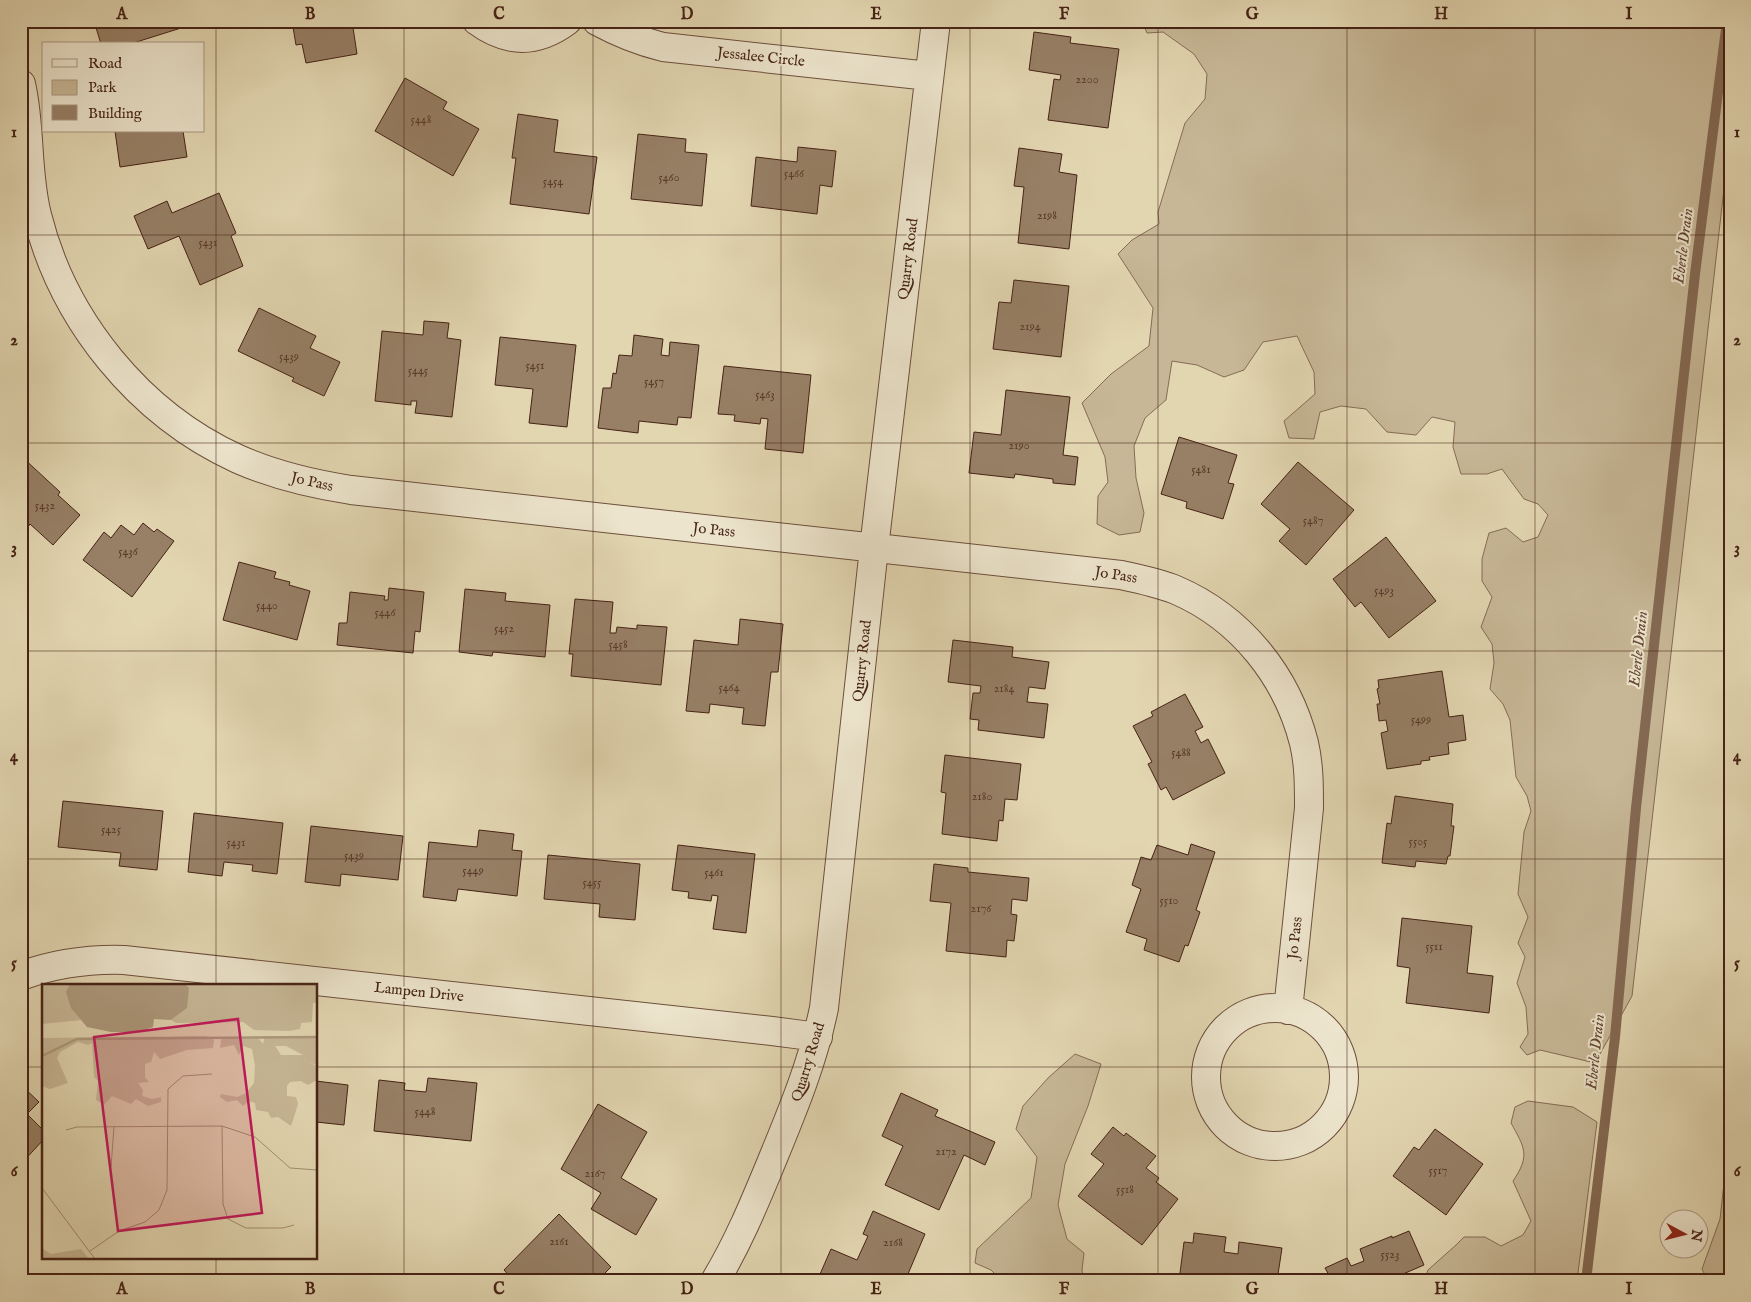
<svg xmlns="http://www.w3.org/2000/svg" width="1751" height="1302" viewBox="0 0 1751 1302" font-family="'IM FELL English',serif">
<rect width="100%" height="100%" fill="#e2d6b1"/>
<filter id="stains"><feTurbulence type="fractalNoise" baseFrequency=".004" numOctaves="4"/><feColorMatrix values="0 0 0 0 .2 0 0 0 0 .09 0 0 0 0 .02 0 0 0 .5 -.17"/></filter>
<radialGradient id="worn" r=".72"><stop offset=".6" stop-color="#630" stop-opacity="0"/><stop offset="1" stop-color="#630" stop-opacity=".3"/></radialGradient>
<path fill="#c7b796" stroke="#866c56" d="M 1142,21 L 1730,21 L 1730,136 L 1632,996 L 1595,1063 L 1540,1050 L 1527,1055 L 1520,1047 L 1528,1034 L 1526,1007 L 1517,983 L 1525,957 L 1518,943 L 1528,917 L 1518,894 L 1524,832 L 1531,811 L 1527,796 L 1516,777 L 1510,720 L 1503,704 L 1490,689 L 1494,663 L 1492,644 L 1481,627 L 1492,597 L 1482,581 L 1482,559 L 1489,533 L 1506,528 L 1523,542 L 1538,537 L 1548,515 L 1538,504 L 1524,499 L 1502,469 L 1487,474 L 1461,474 L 1453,447 L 1455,422 L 1432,417 L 1416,435 L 1387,432 L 1366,409 L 1341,406 L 1320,412 L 1314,439 L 1289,438 L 1284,421 L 1315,394 L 1314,372 L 1297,336 L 1263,342 L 1244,370 L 1224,377 L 1197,365 L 1172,361 L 1166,400 L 1145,418 L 1134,446 L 1136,478 L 1144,513 L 1140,532 L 1119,535 L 1097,524 L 1098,496 L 1108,482 L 1105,457 L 1082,403 L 1111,374 L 1149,346 L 1153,308 L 1118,254 L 1132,240 L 1159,224 L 1158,212 L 1185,123 L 1205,99 L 1207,74 L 1194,54 L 1163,32 L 1147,33 Z
M 1075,1054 L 1101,1064 L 1088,1106 L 1065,1164 L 1058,1205 L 1067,1239 L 1084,1253 L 1082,1270 L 1084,1281 L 1002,1281 L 991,1270 L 975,1263 L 977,1249 L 1031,1198 L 1037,1157 L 1016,1129 L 1023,1106 L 1048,1078 Z
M 1528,1101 L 1573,1107 L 1597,1122 L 1577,1281 L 1424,1281 L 1428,1270 L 1456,1245 L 1464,1237 L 1485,1237 L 1501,1246 L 1523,1235 L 1531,1221 L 1513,1181 C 1531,1155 1524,1147 1511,1123 L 1515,1107 Z
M 1730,1129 L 1730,1281 L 1708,1281 L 1702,1269 L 1720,1219 Z"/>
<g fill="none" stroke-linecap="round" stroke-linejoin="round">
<path stroke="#846953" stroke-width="10" d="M 1586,1281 L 1615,1037 L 1636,808 L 1695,274 L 1727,21"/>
</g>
<path fill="#978066" stroke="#462215" d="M 94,21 L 196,21 L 197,23 L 130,44 L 101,44 Z
M 292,21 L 352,21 L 357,54 L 306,63 L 302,44 L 296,45 Z
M 1034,32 L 1071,37 L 1070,43 L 1119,49 L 1108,128 L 1048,120 L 1054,79 L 1060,80 L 1061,75 L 1029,70 Z
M 405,78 L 447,102 L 443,109 L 479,129 L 453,176 L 375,131 Z
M 518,114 L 558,120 L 554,152 L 597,157 L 589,214 L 510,204 L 516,158 L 512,158 Z
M 115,131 L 183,131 L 187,157 L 120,167 Z
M 638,134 L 686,139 L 685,152 L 707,154 L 702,206 L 631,199 Z
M 798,147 L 836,151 L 832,187 L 820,185 L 817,214 L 751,206 L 756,157 L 797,162 Z
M 1019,148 L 1062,154 L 1059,172 L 1077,175 L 1069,249 L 1018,243 L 1024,187 L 1014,186 Z
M 219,193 L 236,233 L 231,236 L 243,266 L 200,285 L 179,236 L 148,249 L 134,216 L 167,201 L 172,213 Z
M 1014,280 L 1069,286 L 1061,357 L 993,349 L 999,302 L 1011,303 Z
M 259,308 L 316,336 L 310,348 L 340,362 L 324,396 L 292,381 L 294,378 L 238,351 Z
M 424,321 L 449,323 L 447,338 L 461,340 L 452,417 L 415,413 L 417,401 L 411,401 L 411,405 L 375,401 L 382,331 L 423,335 Z
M 634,335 L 663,339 L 661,355 L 669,356 L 670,342 L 699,345 L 691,418 L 678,417 L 677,425 L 639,421 L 638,433 L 598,428 L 603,388 L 611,388 L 613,373 L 616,374 L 619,355 L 632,356 Z
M 500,337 L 576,345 L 567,427 L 529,423 L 533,389 L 495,385 Z
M 724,366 L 811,375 L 803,453 L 765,449 L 768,419 L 761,418 L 760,424 L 734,421 L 735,415 L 718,414 Z
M 1006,390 L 1070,397 L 1063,455 L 1078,457 L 1075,485 L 1053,483 L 1053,479 L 1015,474 L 1014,478 L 969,473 L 974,432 L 1001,435 Z
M 1179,437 L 1237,455 L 1228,483 L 1234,484 L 1223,519 L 1186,508 L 1187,502 L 1161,494 Z
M 21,456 L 60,492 L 58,495 L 80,515 L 53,545 L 30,524 L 26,530 L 21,525 Z
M 1298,462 L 1354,510 L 1306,565 L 1279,541 L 1290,529 L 1261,504 Z
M 143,523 L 154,532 L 157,529 L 174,541 L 132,597 L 83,560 L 104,532 L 111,538 L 121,525 L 134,535 Z
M 1386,537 L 1436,601 L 1389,638 L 1361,602 L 1355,607 L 1333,579 Z
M 239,562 L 276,572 L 274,578 L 290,582 L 289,585 L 310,591 L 297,640 L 223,620 Z
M 389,588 L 424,592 L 420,632 L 415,631 L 413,653 L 337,645 L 339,623 L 347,623 L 350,592 L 385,596 L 384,600 L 388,600 Z
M 465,589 L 506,593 L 505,601 L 550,605 L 545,657 L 493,652 L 492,656 L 459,652 Z
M 575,599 L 613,602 L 610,633 L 616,633 L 617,627 L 637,629 L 637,625 L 667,627 L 661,685 L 571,676 L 573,654 L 569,654 Z
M 740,619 L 783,624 L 778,672 L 771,672 L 765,726 L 742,724 L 744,708 L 710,704 L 709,713 L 686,711 L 694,640 L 738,645 Z
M 953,640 L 1013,647 L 1012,657 L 1049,662 L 1045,689 L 1029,687 L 1027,702 L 1048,704 L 1044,738 L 978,730 L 979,720 L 970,719 L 973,693 L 980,693 L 981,686 L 948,682 Z
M 1442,671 L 1449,717 L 1463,715 L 1466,740 L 1448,743 L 1449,754 L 1429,757 L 1430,760 L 1421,761 L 1421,764 L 1387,769 L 1381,733 L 1388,731 L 1386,720 L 1379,721 L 1377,704 L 1380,704 L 1377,689 L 1379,688 L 1378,680 Z
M 1185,694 L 1203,727 L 1195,731 L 1201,743 L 1208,739 L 1225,773 L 1173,800 L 1166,787 L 1161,790 L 1148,764 L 1152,762 L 1133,726 L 1153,716 L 1151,712 Z
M 945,755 L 1021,764 L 1017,800 L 1005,799 L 1003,821 L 999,820 L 997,841 L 942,834 L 946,793 L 941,792 Z
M 1395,796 L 1453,804 L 1451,826 L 1454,826 L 1450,856 L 1448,856 L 1446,864 L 1416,861 L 1415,867 L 1382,863 L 1387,823 L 1391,824 Z
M 63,801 L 163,811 L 157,870 L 119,866 L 121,853 L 58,847 Z
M 194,813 L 283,823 L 277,874 L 252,871 L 253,865 L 224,862 L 222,876 L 188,872 Z
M 311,826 L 403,836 L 398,880 L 341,874 L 340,886 L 305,882 Z
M 479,830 L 514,834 L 512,850 L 522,851 L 517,896 L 458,889 L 456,901 L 423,897 L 429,842 L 477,847 Z
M 1191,844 L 1215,852 L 1196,910 L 1200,912 L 1188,946 L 1185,945 L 1179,962 L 1144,950 L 1147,939 L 1126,932 L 1141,889 L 1132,885 L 1141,857 L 1151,860 L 1157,845 L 1188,855 Z
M 678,845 L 755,854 L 746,933 L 713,929 L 718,896 L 712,895 L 711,901 L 688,898 L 689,892 L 672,890 Z
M 548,855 L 640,864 L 635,920 L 599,917 L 600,904 L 544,899 Z
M 934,864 L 968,868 L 968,872 L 1029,878 L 1027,901 L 1012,899 L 1011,914 L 1017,915 L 1014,941 L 1007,940 L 1006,957 L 946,951 L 951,903 L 930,901 Z
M 1402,918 L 1472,926 L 1467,973 L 1493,976 L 1489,1013 L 1406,1003 L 1410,968 L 1397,966 Z
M 428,1078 L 477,1083 L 471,1141 L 374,1131 L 379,1080 L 405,1083 L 404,1090 L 426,1092 Z
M 316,1081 L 348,1085 L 344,1125 L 316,1122 Z
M 21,1085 L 39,1102 L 27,1114 L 44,1131 L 44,1139 L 21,1164 Z
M 901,1093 L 938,1110 L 935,1116 L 995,1142 L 985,1165 L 964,1155 L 939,1210 L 885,1185 L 903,1146 L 882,1136 Z
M 598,1104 L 647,1132 L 621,1178 L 657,1199 L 636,1235 L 591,1209 L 601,1193 L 561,1169 Z
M 1113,1127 L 1124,1136 L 1126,1133 L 1156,1156 L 1146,1168 L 1159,1178 L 1156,1182 L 1178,1199 L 1142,1245 L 1078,1196 L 1104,1164 L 1091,1154 Z
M 1435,1129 L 1483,1164 L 1446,1215 L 1393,1176 L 1414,1147 L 1419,1150 Z
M 873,1211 L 925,1234 L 905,1281 L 817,1281 L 831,1249 L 857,1260 L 868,1236 L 863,1234 Z
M 559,1214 L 611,1267 L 597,1281 L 514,1281 L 504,1270 Z
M 1409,1231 L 1424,1265 L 1403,1274 L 1406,1281 L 1316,1281 L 1329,1275 L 1325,1268 L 1347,1258 L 1351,1266 L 1364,1261 L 1360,1249 L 1392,1236 L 1392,1238 Z
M 1194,1233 L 1226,1237 L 1224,1252 L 1238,1254 L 1239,1242 L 1282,1248 L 1277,1281 L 1179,1281 L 1184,1242 L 1193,1243 Z"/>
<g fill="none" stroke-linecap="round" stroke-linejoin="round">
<defs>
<path id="street" d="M 477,21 C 507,43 536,44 567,21
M 597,21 C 619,33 639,41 663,47 L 929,76
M 21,84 C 31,127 26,172 37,215 C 63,320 139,414 238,459 C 274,475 312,484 351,490 L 1121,575 C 1140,579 1159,583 1176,590 C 1241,618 1287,676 1304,743 C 1309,764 1309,786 1309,808 L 1288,1010
M 21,976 C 56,963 88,959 124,960 L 772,1031 L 818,1037
M1206 1077a69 69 0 1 1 138 0a69 69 0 1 1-138 0Z
M 715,1281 C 738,1243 754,1204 771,1163 C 792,1112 813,1062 824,1008 L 874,548 L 936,21"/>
</defs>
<use href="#street" stroke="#6d4f3c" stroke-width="30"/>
<use href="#street" stroke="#ece4cc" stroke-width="28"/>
</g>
<path fill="none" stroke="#462215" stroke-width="1" stroke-opacity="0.55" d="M 216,21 L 216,986M 404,21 L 404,1281M 593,21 L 593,1281M 781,21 L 781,1281M 970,21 L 970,1281M 1158,21 L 1158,1281M 1347,21 L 1347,1281M 1535,21 L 1535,1281M 21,235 L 1730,235M 21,443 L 1730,443M 21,651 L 1730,651M 21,859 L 1730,859M 21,1067 L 44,1067M 316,1067 L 1730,1067M 216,1258 L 216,1281"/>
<g text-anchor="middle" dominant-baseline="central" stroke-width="4" stroke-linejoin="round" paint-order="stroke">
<g font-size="12" fill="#5a3a29">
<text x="1087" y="79">2200</text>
<text x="421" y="119">5448</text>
<text x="794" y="173">5466</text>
<text x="669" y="177">5460</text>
<text x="553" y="181">5454</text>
<text x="1047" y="215">2198</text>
<text x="208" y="242">5431</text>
<text x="1030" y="326">2194</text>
<text x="289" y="356">5439</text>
<text x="535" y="365">5451</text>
<text x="418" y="370">5445</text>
<text x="654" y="381">5457</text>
<text x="765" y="394">5463</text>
<text x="1019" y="445">2190</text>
<text x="1201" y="469">5481</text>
<text x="45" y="505">5432</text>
<text x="1313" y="520">5487</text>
<text x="128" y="551">5436</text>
<text x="1384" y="590">5493</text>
<text x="267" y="605">5440</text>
<text x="385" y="612">5446</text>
<text x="504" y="628">5452</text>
<text x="618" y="644">5458</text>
<text x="729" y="687">5464</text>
<text x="1004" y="688">2184</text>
<text x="1421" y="719">5499</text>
<text x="1181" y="752">5488</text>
<text x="982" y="796">2180</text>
<text x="111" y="829">5425</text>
<text x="1418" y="841">5505</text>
<text x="236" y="842">5431</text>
<text x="354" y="855">5439</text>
<text x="473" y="870">5449</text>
<text x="714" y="872">5461</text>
<text x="592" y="882">5455</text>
<text x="1169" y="900">5510</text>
<text x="981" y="908">2176</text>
<text x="1434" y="946">5511</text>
<text x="425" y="1111">5448</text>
<text x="946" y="1151">2172</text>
<text x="1438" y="1170">5517</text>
<text x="595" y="1173">2167</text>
<text x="1125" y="1189">5518</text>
<text x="559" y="1241">2161</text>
<text x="893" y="1242">2168</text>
<text x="1390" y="1254">5523</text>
</g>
<g font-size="15" fill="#462215" stroke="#ece4cc">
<text transform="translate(761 57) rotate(6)">Jessalee Circle</text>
<text transform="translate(908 259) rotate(-83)">Quarry Road</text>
<text transform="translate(312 482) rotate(13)">Jo Pass</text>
<text transform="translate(714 530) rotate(6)">Jo Pass</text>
<text transform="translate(1116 575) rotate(9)">Jo Pass</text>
<text transform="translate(862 661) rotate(-84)">Quarry Road</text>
<text transform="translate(1295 938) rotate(-84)">Jo Pass</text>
<text transform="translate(419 992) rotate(6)">Lampen Drive</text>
<text transform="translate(808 1062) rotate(-73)">Quarry Road</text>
</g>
<g font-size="16" font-style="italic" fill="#654634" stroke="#ece4cc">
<text transform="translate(1684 246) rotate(-83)">Eberle Drain</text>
<text transform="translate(1639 649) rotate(-84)">Eberle Drain</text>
<text transform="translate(1596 1052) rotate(-84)">Eberle Drain</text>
</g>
</g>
<g transform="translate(42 984)">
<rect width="275" height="275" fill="#e2d6b1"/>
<path d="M 0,0 L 28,0 L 29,21 L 40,36 L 0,40 ZM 143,0 L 275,0 L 275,19 L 271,19 L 270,38 L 259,39 L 258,45 L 247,47 L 212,46 L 201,38 L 134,39 L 129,36 L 141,27 L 147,4 ZM 164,52 L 172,56 L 171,64 L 145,66 L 118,75 L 112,68 L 109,78 L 103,80 L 103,93 L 107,98 L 96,99 L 101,106 L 100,112 L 110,115 L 119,113 L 119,118 L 106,122 L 94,115 L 89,120 L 70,112 L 62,121 L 54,116 L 56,97 L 52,93 L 50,59 L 46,61 L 36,58 L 18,68 L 15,74 L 26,99 L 8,105 L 0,102 L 0,54 ZM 223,52 L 275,52 L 275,81 L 266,78 L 275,82 L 275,96 L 266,101 L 259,97 L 248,98 L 245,102 L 245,112 L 254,113 L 256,120 L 249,142 L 236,133 L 229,134 L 226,128 L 214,126 L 213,119 L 207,117 L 201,122 L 195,116 L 185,118 L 178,113 L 179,110 L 195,113 L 204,109 L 212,99 L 213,82 L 210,65 L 201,62 L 197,71 L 192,61 L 178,64 L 179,55 L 217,55 L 221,60 ZM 233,62 L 244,62 L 261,71 L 239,71 ZM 0,264 L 9,270 L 39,265 L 47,275 L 0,275 Z" fill="#c7b796" fill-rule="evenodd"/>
<path d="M 28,0 L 143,0 L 147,4 L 145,24 L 129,36 L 112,35 L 111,43 L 97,48 L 69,48 L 45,43 L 29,24 L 24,8 Z" fill="#ad997c"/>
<path fill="none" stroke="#ad997c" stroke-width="2.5" d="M 0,72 L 35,55 L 275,53"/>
<path fill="none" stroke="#a48e73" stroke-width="1" d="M 180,142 L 181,220 L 186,235 L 204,244 L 241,244 L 252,241M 24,146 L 35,143 L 180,142 L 213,153 L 248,184 L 275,186M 69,183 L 72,143M 0,204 L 53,275M 48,267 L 77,247 L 103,238 L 117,226 L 125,206 L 126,105 L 141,92 L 170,90"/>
<path fill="#c2185b" fill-opacity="0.15" stroke="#c2185b" stroke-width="2.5" d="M 196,35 L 220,229 L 76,247 L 52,53 Z"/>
<rect width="275" height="275" fill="none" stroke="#462215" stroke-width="2.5"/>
</g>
<rect width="1751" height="1302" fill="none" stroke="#e2d6b1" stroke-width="55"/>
<rect x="42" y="42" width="162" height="90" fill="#ece4cc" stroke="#aa9683"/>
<rect x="52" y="59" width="25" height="8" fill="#ece4cc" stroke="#aa9683"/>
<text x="88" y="68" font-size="15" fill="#462215">Road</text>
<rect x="52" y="80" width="25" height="15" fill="#c7b796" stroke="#aa9683"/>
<text x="88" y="92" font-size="15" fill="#462215">Park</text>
<rect x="52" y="105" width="25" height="15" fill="#978066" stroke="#aa9683"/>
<text x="88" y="118" font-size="15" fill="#462215">Building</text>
<g transform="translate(1684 1234) rotate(97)"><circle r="24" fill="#ece4cc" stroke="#aa9683"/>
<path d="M0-4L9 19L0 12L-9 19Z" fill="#8f2418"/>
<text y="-8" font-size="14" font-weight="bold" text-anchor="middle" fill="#462215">N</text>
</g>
<rect x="28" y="28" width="1696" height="1246" fill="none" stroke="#462215" stroke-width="2"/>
<g font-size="16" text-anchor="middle" font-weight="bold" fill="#462215">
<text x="122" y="19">A</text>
<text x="310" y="19">B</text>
<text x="499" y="19">C</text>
<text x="687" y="19">D</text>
<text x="876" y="19">E</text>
<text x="1064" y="19">F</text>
<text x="1252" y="19">G</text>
<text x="1441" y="19">H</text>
<text x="1629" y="19">I</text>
<text x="14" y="137">1</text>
<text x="1737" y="137">1</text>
<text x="14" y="345">2</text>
<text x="1737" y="345">2</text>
<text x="14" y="553">3</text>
<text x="1737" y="553">3</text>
<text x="14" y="761">4</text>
<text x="1737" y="761">4</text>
<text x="14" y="968">5</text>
<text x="1737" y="968">5</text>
<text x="14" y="1176">6</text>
<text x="1737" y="1176">6</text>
<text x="122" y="1294">A</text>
<text x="310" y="1294">B</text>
<text x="499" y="1294">C</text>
<text x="687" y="1294">D</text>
<text x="876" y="1294">E</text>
<text x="1064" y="1294">F</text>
<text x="1252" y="1294">G</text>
<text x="1441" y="1294">H</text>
<text x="1629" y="1294">I</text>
</g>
<rect width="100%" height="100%" filter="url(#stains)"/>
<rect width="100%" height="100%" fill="url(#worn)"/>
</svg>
